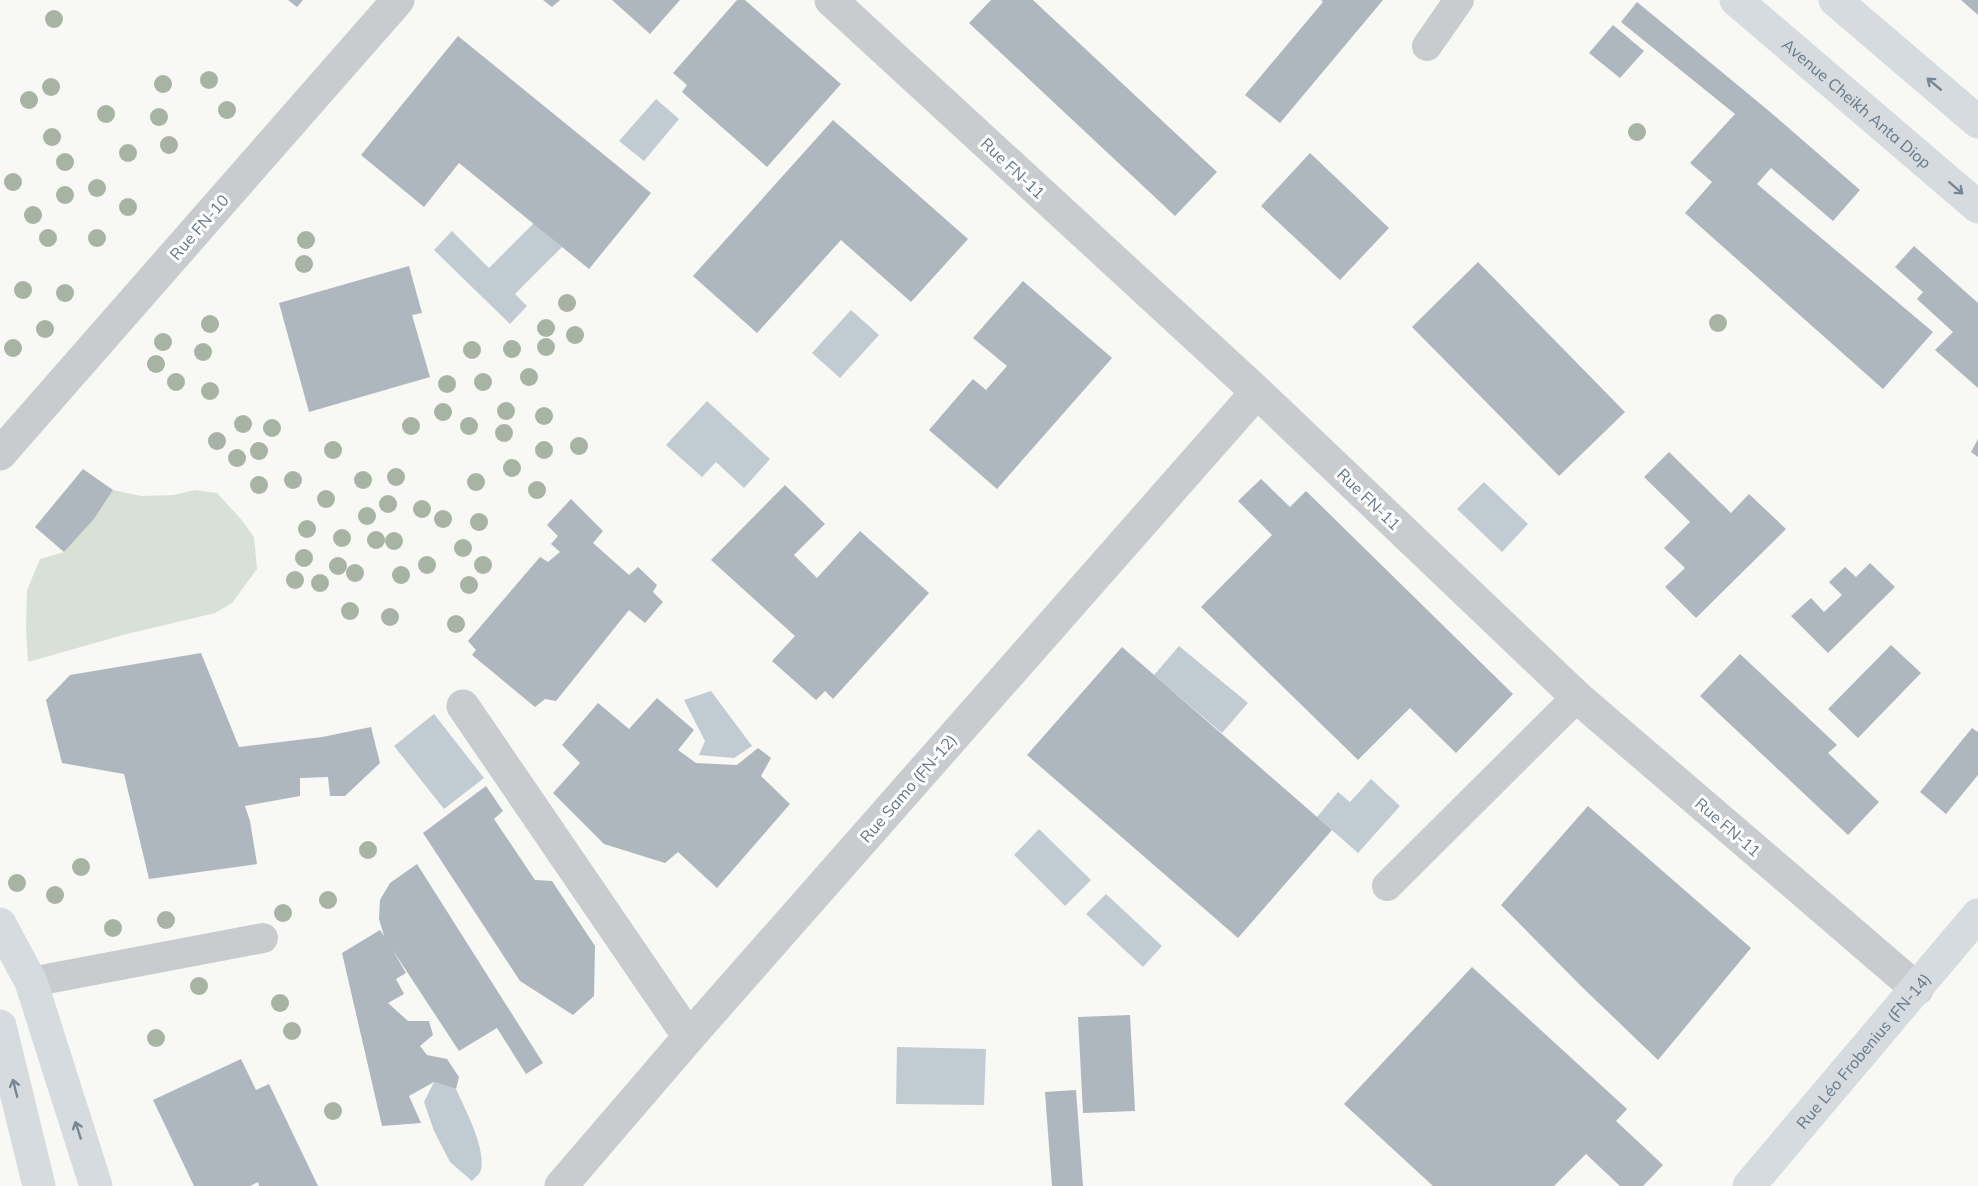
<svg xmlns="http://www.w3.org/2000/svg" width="1978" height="1186" viewBox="0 0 1978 1186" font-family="Mulish,sans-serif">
<rect width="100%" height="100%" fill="#f8f8f5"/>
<path fill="#d9e1d6" d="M 113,490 L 141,496 L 174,495 L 195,490 L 217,493 L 240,518 L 254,537 L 257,569 L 232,603 L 215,613 L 123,635 L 28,662 L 26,629 L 27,590 L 40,559 L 64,552 L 94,519 Z"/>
<path fill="#c1ccd2" d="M 656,99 L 679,119 L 644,161 L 619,141 Z
M 534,223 L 562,247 L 515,294 L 527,306 L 510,324 L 434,250 L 452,231 L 489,268 Z
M 851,310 L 879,335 L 840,378 L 812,353 Z
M 707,401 L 770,459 L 744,488 L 716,462 L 702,477 L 666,445 Z
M 1484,482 L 1528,524 L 1502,552 L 1457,509 Z
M 1179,646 L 1248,703 L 1222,733 L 1154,675 Z
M 711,691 L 752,746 L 734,758 L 699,755 L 705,741 L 684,700 Z
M 434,714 L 484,778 L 444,809 L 394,746 Z
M 1371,779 L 1400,806 L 1358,853 L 1317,817 L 1338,792 L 1350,802 Z
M 1039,829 L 1091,880 L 1065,906 L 1014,855 Z
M 1106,894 L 1162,946 L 1143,967 L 1086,914 Z
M 897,1047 L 986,1049 L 984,1105 L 896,1104 Z
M 434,1082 L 456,1089 C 465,1109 486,1148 481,1170 C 480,1174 475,1177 472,1181 L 450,1162 L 434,1131 L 424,1102 Z"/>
<path fill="#aeb7bd" d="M 288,0 L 303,0 L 297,7 Z
M 543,0 L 560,0 L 552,7 Z
M 612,0 L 680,0 L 650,34 Z
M 737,0 L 745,0 L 841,84 L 767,167 L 682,92 L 687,85 L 673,73 Z
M 991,0 L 1033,0 L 1217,172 L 1175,216 L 969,23 Z
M 1321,0 L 1383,0 L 1280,123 L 1245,95 L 1323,2 Z
M 1961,0 L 1978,0 L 1978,15 Z
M 1637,2 L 1769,111 L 1860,190 L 1833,221 L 1771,168 L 1757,184 L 1933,332 L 1883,389 L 1685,213 L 1712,182 L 1690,163 L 1735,114 L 1621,22 Z
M 1613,25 L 1644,51 L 1620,78 L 1589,53 Z
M 458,36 L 651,193 L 589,269 L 459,163 L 424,207 L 361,155 Z
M 833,120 L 968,239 L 911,302 L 841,240 L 757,333 L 693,276 Z
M 1310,153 L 1389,228 L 1340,280 L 1261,206 Z
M 1914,246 L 1978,303 L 1978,388 L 1935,350 L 1953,332 L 1917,299 L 1923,292 L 1895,267 Z
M 1478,262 L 1625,412 L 1559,476 L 1412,327 Z
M 409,266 L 422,313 L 412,315 L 430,377 L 309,412 L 279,303 Z
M 1023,281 L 1112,358 L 997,489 L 929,430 L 973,379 L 986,390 L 1007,366 L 973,338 Z
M 1978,439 L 1978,457 L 1971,452 Z
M 1669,452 L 1731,513 L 1749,494 L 1786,529 L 1696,618 L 1665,587 L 1685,568 L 1664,548 L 1690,522 L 1644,477 Z
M 83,469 L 113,490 L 94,519 L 64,552 L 35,527 Z
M 1261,479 L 1290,507 L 1306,491 L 1513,694 L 1456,753 L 1410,708 L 1358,760 L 1201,607 L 1272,535 L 1238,501 Z
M 785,485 L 825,524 L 794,555 L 817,578 L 860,531 L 929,593 L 833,699 L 825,691 L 816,700 L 772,661 L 795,636 L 711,560 Z
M 571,499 L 603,531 L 593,543 L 629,575 L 638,567 L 657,585 L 653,592 L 663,602 L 645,623 L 629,610 L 556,701 L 545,699 L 535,707 L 472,655 L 476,650 L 468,641 L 540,557 L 548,562 L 560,552 L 551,544 L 558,536 L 547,525 Z
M 1870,563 L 1895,587 L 1828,653 L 1791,616 L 1811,598 L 1824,612 L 1842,595 L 1829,582 L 1845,567 L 1856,577 Z
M 1891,645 L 1921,673 L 1858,738 L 1828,709 Z
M 1122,647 L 1332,830 L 1238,938 L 1027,755 Z
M 201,653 L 239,747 L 322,737 L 371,727 L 380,763 L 345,796 L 330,796 L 328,777 L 300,778 L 300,796 L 245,806 L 250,821 L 257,864 L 149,879 L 124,774 L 62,763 L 46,700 L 70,675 Z
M 1740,654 L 1837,745 L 1828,753 L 1879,802 L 1848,835 L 1700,696 Z
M 657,698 L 694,730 L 678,750 L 696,763 L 737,765 L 758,748 L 771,758 L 761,776 L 790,804 L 717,888 L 678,852 L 665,863 L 604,844 L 553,793 L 580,763 L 562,745 L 598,703 L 629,729 Z
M 1972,728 L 1978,732 L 1978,775 L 1946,814 L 1920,792 Z
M 486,786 L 503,811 L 494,819 L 535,880 L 552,881 L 595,946 L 594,996 L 573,1015 L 520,981 L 423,833 Z
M 1588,806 L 1751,948 L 1658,1060 L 1581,986 L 1501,905 Z
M 417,864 L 543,1063 L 526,1074 L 497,1028 L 459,1051 L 392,949 L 406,973 L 396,979 L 404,994 L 388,1003 L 408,1021 L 429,1021 L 433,1035 L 420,1046 L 427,1055 L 447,1059 L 459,1077 L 456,1089 L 434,1082 L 409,1096 L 421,1123 L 382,1126 L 342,953 L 380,930 L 384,936 L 379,919 L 380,900 L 390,883 Z
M 1472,967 L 1627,1109 L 1616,1121 L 1663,1165 L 1643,1186 L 1620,1186 L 1586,1154 L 1554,1186 L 1433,1186 L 1344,1104 Z
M 1130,1015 L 1135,1111 L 1083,1113 L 1078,1017 Z
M 241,1059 L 256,1090 L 269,1084 L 318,1186 L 259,1186 L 258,1182 L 250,1186 L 194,1186 L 153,1100 Z
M 1076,1090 L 1083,1186 L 1052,1186 L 1045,1092 Z"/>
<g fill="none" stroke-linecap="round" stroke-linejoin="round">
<path stroke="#c8cccf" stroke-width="30" d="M 1427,46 L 1459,0
M 1387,886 L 1577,697
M 31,982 L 263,938"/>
<path stroke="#c8cccf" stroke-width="33" d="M 831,0 L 1257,392 L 1577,697 L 1917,989
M 0,454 L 398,0
M 463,706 L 689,1037
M 561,1186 L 689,1037 L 1257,392"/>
<path stroke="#d6dbdf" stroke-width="33" id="s1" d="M 1749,1186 L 1978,915"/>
<g stroke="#d6dbdf" stroke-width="33">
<path id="s2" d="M 1736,0 L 1978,207"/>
<path d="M 1835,0 L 1978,122"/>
</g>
<path stroke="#d6dbdf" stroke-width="33" d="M 0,924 L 31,982 L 96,1186
M 0,1026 L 39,1186"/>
</g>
<g fill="#a7b3a3">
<circle cx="54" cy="19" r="9"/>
<circle cx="209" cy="80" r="9"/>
<circle cx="163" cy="84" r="9"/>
<circle cx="51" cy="87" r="9"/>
<circle cx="29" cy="100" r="9"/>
<circle cx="227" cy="110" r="9"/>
<circle cx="106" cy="114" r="9"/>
<circle cx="159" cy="117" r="9"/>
<circle cx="1637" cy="132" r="9"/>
<circle cx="52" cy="137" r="9"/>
<circle cx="169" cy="145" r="9"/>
<circle cx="128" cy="153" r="9"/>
<circle cx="65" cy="162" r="9"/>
<circle cx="13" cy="182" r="9"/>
<circle cx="97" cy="188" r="9"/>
<circle cx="65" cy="195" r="9"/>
<circle cx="128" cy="207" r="9"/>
<circle cx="33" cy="215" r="9"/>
<circle cx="48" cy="238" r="9"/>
<circle cx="97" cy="238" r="9"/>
<circle cx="306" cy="240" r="9"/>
<circle cx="304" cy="264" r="9"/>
<circle cx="23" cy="290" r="9"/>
<circle cx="65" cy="293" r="9"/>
<circle cx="567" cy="303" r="9"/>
<circle cx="1718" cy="323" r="9"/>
<circle cx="210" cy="324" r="9"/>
<circle cx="546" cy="328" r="9"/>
<circle cx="45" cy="329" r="9"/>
<circle cx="575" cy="335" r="9"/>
<circle cx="163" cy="342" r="9"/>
<circle cx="546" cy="347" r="9"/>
<circle cx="13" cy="348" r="9"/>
<circle cx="512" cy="349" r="9"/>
<circle cx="472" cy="350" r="9"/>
<circle cx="203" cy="352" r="9"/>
<circle cx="156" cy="364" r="9"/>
<circle cx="529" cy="377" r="9"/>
<circle cx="176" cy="382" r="9"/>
<circle cx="483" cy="382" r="9"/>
<circle cx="447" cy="384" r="9"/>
<circle cx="210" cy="391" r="9"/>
<circle cx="506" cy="411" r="9"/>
<circle cx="443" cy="412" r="9"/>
<circle cx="544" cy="416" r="9"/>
<circle cx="243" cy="424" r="9"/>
<circle cx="411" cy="426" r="9"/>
<circle cx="469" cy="426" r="9"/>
<circle cx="272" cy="428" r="9"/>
<circle cx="504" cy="433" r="9"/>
<circle cx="217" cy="441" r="9"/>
<circle cx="579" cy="446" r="9"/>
<circle cx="333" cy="450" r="9"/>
<circle cx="544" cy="450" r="9"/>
<circle cx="259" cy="451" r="9"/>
<circle cx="237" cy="458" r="9"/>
<circle cx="512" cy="468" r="9"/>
<circle cx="396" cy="477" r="9"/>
<circle cx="293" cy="480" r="9"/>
<circle cx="363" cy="480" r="9"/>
<circle cx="476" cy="482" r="9"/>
<circle cx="259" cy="485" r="9"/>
<circle cx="537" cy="490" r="9"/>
<circle cx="326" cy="499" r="9"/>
<circle cx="388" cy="504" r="9"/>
<circle cx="422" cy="509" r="9"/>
<circle cx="367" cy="516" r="9"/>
<circle cx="443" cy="519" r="9"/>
<circle cx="479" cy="522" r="9"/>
<circle cx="307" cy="529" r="9"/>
<circle cx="342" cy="538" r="9"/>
<circle cx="376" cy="540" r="9"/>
<circle cx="394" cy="541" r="9"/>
<circle cx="463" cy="548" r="9"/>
<circle cx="304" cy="558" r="9"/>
<circle cx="427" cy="565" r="9"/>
<circle cx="483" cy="565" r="9"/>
<circle cx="338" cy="566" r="9"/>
<circle cx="355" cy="573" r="9"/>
<circle cx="401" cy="575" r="9"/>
<circle cx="295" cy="580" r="9"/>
<circle cx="320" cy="583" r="9"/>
<circle cx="469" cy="585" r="9"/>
<circle cx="350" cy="611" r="9"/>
<circle cx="390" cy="617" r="9"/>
<circle cx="456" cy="624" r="9"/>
<circle cx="368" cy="850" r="9"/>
<circle cx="81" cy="867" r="9"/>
<circle cx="17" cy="883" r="9"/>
<circle cx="55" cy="895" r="9"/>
<circle cx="328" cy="900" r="9"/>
<circle cx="283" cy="913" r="9"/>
<circle cx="166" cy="920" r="9"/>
<circle cx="113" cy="928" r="9"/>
<circle cx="199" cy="986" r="9"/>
<circle cx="280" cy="1003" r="9"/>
<circle cx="292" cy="1031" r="9"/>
<circle cx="156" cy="1038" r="9"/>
<circle cx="333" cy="1111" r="9"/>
</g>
<defs><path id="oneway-shaft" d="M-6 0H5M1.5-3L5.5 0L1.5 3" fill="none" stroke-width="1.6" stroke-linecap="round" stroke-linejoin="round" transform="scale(1.5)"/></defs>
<g stroke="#758796">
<use href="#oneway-shaft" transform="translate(1934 84) rotate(-140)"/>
<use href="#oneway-shaft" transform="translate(1956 188) rotate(41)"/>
<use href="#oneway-shaft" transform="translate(15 1088) rotate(-104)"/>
<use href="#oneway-shaft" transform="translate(78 1130) rotate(-108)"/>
</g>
<g text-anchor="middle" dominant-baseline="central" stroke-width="6" stroke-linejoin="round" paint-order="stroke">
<g font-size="16" fill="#647889" stroke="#fff">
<text stroke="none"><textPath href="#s2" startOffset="159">Avenue Cheikh Anta Diop</textPath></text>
<text transform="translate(1013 168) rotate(43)">Rue FN-11</text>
<text transform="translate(199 227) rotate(-49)">Rue FN-10</text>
<text transform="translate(1369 499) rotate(44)">Rue FN-11</text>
<text transform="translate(908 788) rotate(-49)">Rue Samo (FN-12)</text>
<text transform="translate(1728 827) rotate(41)">Rue FN-11</text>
<text stroke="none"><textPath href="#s1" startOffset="177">Rue Léo Frobenius (FN-14)</textPath></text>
</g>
</g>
</svg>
